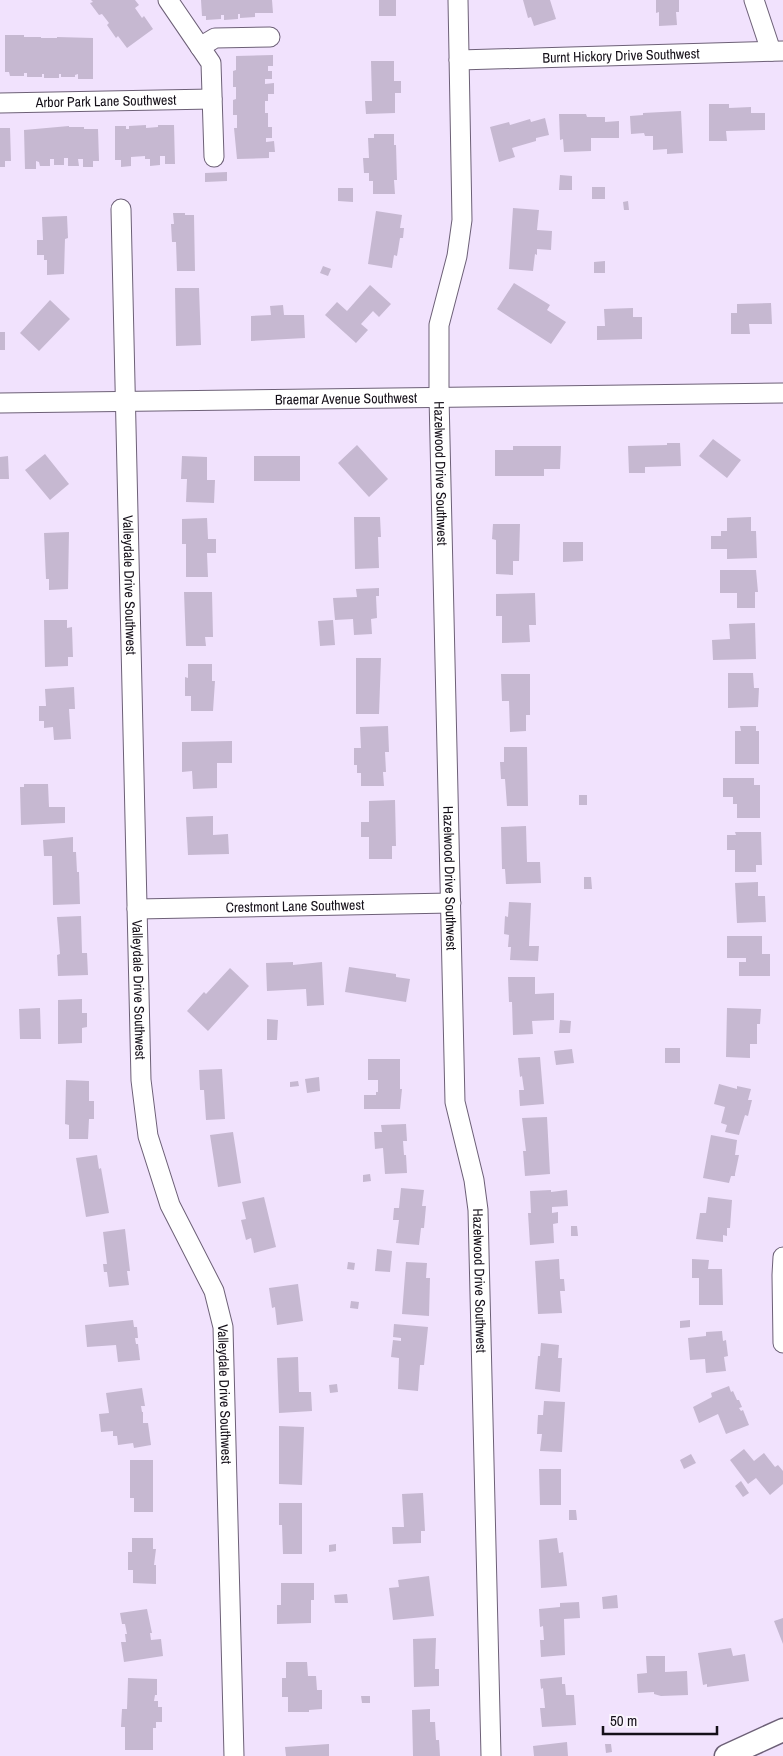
<svg xmlns="http://www.w3.org/2000/svg" width="783" height="1756" viewBox="0 0 783 1756" font-family="'Archivo Narrow',sans-serif">
<rect width="100%" height="100%" fill="#f1e2fd"/>
<path fill="#c6b8d1" d="M 91,0 L 135,0 L 139,5 L 135,8 L 142,18 L 144,16 L 153,29 L 127,48 L 118,36 L 116,38 L 107,25 L 109,23 L 102,14 L 99,15 L 90,3 L 93,2 Z
M 201,0 L 272,0 L 273,13 L 255,13 L 255,17 L 240,18 L 240,14 L 238,14 L 238,19 L 224,20 L 224,15 L 221,15 L 221,19 L 206,20 L 206,16 L 202,16 Z
M 379,0 L 396,0 L 396,16 L 379,16 Z
M 523,0 L 550,0 L 556,19 L 534,26 L 531,17 L 528,18 Z
M 656,0 L 679,0 L 679,12 L 676,12 L 677,25 L 659,26 L 659,12 L 656,13 Z
M 5,35 L 24,35 L 24,37 L 41,37 L 41,38 L 57,38 L 57,37 L 93,38 L 93,79 L 78,79 L 78,74 L 75,75 L 75,77 L 61,77 L 61,74 L 59,74 L 59,78 L 44,78 L 44,74 L 42,74 L 42,77 L 27,77 L 27,73 L 24,73 L 24,76 L 10,76 L 9,72 L 5,72 Z
M 273,55 L 273,66 L 268,66 L 268,71 L 272,71 L 272,79 L 265,79 L 265,84 L 274,83 L 274,94 L 268,94 L 268,101 L 265,101 L 265,113 L 268,113 L 268,127 L 272,127 L 272,138 L 266,138 L 266,142 L 274,141 L 275,152 L 269,152 L 269,158 L 237,159 L 234,128 L 237,128 L 237,115 L 233,115 L 233,100 L 236,99 L 236,87 L 233,87 L 233,71 L 236,70 L 236,56 Z
M 371,61 L 394,61 L 394,81 L 401,81 L 401,93 L 395,93 L 395,113 L 366,114 L 365,101 L 372,101 Z
M 709,104 L 729,104 L 729,108 L 751,107 L 751,113 L 765,113 L 765,130 L 726,131 L 727,141 L 709,141 Z
M 681,111 L 683,153 L 667,154 L 667,149 L 653,150 L 653,136 L 645,136 L 644,133 L 631,134 L 630,116 L 643,115 L 643,113 Z
M 559,114 L 586,114 L 587,117 L 605,117 L 605,122 L 619,121 L 619,138 L 591,138 L 591,151 L 564,152 L 563,139 L 560,140 Z
M 545,118 L 549,135 L 536,138 L 536,141 L 512,148 L 515,157 L 499,162 L 490,127 L 509,122 L 510,125 L 530,119 L 531,122 Z
M 146,125 L 146,128 L 158,127 L 158,125 L 174,125 L 175,164 L 165,164 L 165,156 L 160,156 L 160,165 L 150,166 L 150,159 L 145,159 L 145,156 L 131,157 L 131,166 L 121,167 L 121,160 L 115,160 L 115,126 L 126,126 L 126,129 L 129,129 L 129,126 Z
M 69,126 L 69,127 L 84,127 L 84,129 L 98,129 L 99,161 L 93,161 L 93,167 L 83,167 L 83,159 L 78,159 L 79,166 L 68,166 L 68,158 L 64,158 L 64,165 L 54,165 L 54,159 L 50,159 L 50,166 L 40,166 L 39,162 L 36,161 L 36,169 L 25,169 L 24,130 Z
M 0,128 L 10,128 L 11,161 L 5,161 L 5,167 L 0,167 Z
M 374,134 L 394,134 L 394,145 L 396,145 L 397,180 L 394,180 L 395,194 L 373,194 L 373,181 L 369,181 L 369,173 L 364,173 L 363,158 L 369,158 L 368,138 L 374,138 Z
M 227,172 L 227,181 L 205,182 L 205,173 Z
M 560,175 L 572,176 L 572,190 L 559,190 Z
M 592,187 L 605,187 L 605,199 L 592,199 Z
M 338,188 L 353,188 L 353,202 L 338,201 Z
M 628,201 L 629,210 L 624,210 L 623,202 Z
M 513,208 L 539,210 L 537,230 L 552,231 L 551,250 L 537,249 L 537,255 L 535,254 L 533,271 L 509,269 Z
M 376,211 L 402,215 L 400,228 L 404,228 L 403,238 L 400,238 L 397,256 L 394,255 L 392,268 L 368,264 Z
M 173,213 L 185,213 L 185,215 L 194,215 L 195,271 L 177,271 L 176,242 L 172,242 L 171,224 L 174,224 Z
M 67,216 L 68,238 L 65,239 L 64,274 L 47,275 L 47,260 L 44,260 L 44,255 L 37,255 L 37,240 L 43,240 L 42,217 Z
M 605,261 L 605,273 L 594,273 L 594,262 Z
M 323,266 L 331,269 L 328,276 L 320,273 Z
M 514,283 L 550,305 L 547,310 L 566,322 L 551,344 L 497,309 Z
M 370,285 L 391,304 L 379,317 L 373,311 L 361,324 L 368,330 L 356,343 L 325,315 L 337,302 L 347,311 Z
M 175,288 L 199,288 L 201,345 L 176,346 Z
M 50,300 L 70,319 L 39,351 L 20,333 Z
M 771,303 L 772,324 L 749,324 L 750,334 L 731,334 L 731,313 L 737,313 L 737,304 Z
M 283,305 L 284,315 L 304,315 L 305,338 L 251,341 L 251,316 L 271,315 L 270,306 Z
M 633,308 L 633,317 L 642,317 L 642,339 L 597,340 L 597,326 L 605,326 L 604,309 Z
M 0,332 L 5,332 L 5,350 L 0,350 Z
M 713,439 L 741,460 L 727,478 L 699,456 Z
M 667,443 L 680,443 L 681,466 L 645,467 L 645,473 L 629,473 L 628,446 L 667,445 Z
M 357,445 L 388,479 L 369,497 L 338,463 Z
M 513,446 L 561,446 L 560,469 L 544,469 L 544,476 L 495,476 L 495,450 L 513,450 Z
M 45,454 L 69,484 L 50,500 L 25,470 Z
M 8,456 L 9,479 L 0,479 L 0,457 Z
M 182,456 L 207,457 L 207,480 L 215,480 L 214,503 L 186,502 L 187,479 L 181,479 Z
M 254,456 L 300,456 L 300,481 L 254,481 Z
M 354,517 L 380,517 L 381,537 L 378,537 L 379,568 L 355,569 Z
M 751,517 L 751,531 L 756,531 L 757,558 L 727,559 L 727,549 L 711,549 L 711,536 L 721,536 L 721,531 L 727,531 L 727,518 Z
M 207,518 L 208,539 L 216,539 L 216,553 L 207,553 L 208,577 L 186,577 L 186,544 L 182,544 L 182,519 Z
M 493,524 L 520,524 L 519,561 L 513,561 L 513,575 L 496,574 L 496,540 L 492,539 Z
M 69,532 L 68,589 L 49,590 L 49,579 L 46,579 L 44,533 Z
M 563,542 L 583,542 L 583,561 L 563,562 Z
M 720,570 L 756,570 L 758,592 L 755,592 L 755,608 L 737,608 L 737,593 L 720,593 Z
M 379,588 L 379,596 L 376,596 L 377,618 L 371,619 L 372,634 L 354,635 L 353,619 L 335,620 L 333,598 L 357,597 L 356,589 Z
M 184,592 L 212,592 L 213,637 L 205,637 L 206,646 L 186,646 Z
M 535,593 L 536,625 L 529,625 L 530,642 L 502,643 L 502,616 L 496,616 L 496,594 Z
M 44,620 L 67,620 L 67,628 L 72,627 L 73,657 L 68,657 L 68,666 L 45,667 Z
M 333,620 L 335,645 L 320,646 L 318,621 Z
M 755,623 L 756,659 L 713,660 L 712,640 L 730,639 L 729,624 Z
M 356,658 L 381,658 L 379,714 L 356,714 Z
M 188,664 L 212,664 L 212,681 L 215,681 L 213,711 L 191,711 L 191,696 L 185,696 L 185,677 L 188,678 Z
M 728,673 L 753,673 L 754,688 L 759,688 L 758,707 L 728,708 Z
M 501,674 L 530,674 L 530,715 L 526,715 L 526,731 L 510,732 L 509,701 L 502,701 Z
M 74,687 L 75,709 L 69,709 L 71,739 L 54,740 L 53,727 L 44,728 L 44,721 L 39,721 L 39,706 L 46,706 L 45,689 Z
M 388,726 L 389,752 L 385,752 L 386,772 L 383,772 L 384,786 L 361,786 L 361,773 L 357,773 L 357,765 L 354,765 L 354,748 L 361,748 L 360,727 Z
M 740,726 L 756,726 L 756,731 L 759,731 L 759,764 L 735,764 L 735,731 L 741,731 Z
M 232,741 L 232,763 L 217,763 L 217,788 L 193,789 L 192,771 L 182,772 L 182,742 Z
M 504,747 L 527,747 L 528,806 L 507,806 L 505,779 L 501,779 L 500,762 L 504,762 Z
M 723,778 L 754,778 L 754,785 L 760,785 L 760,818 L 737,818 L 737,804 L 733,804 L 733,797 L 723,797 Z
M 24,784 L 48,784 L 49,807 L 65,807 L 65,823 L 21,825 L 20,787 L 24,787 Z
M 579,795 L 587,795 L 587,805 L 579,805 Z
M 395,800 L 396,846 L 392,846 L 392,859 L 369,859 L 369,837 L 361,837 L 361,822 L 369,822 L 369,801 Z
M 213,816 L 213,835 L 228,834 L 229,854 L 188,855 L 186,817 Z
M 526,826 L 527,862 L 540,862 L 541,883 L 506,884 L 505,869 L 502,869 L 501,827 Z
M 735,832 L 761,832 L 762,865 L 756,865 L 756,872 L 735,872 L 735,850 L 727,850 L 727,835 L 736,835 Z
M 73,837 L 73,852 L 76,852 L 77,872 L 79,872 L 80,904 L 53,905 L 52,856 L 44,856 L 43,840 Z
M 584,877 L 591,877 L 592,889 L 584,889 Z
M 758,882 L 758,896 L 765,896 L 766,922 L 737,923 L 735,883 Z
M 509,902 L 531,903 L 529,946 L 539,946 L 538,961 L 510,960 L 511,947 L 508,947 L 509,935 L 504,934 L 505,916 L 508,917 Z
M 81,916 L 82,953 L 87,953 L 88,975 L 58,976 L 57,955 L 60,954 L 57,917 Z
M 727,936 L 762,936 L 762,954 L 770,954 L 770,976 L 739,976 L 739,962 L 746,962 L 746,958 L 727,958 Z
M 293,962 L 293,965 L 322,962 L 324,1005 L 307,1006 L 306,989 L 267,991 L 266,963 Z
M 349,967 L 396,974 L 396,977 L 410,979 L 406,1002 L 345,992 Z
M 230,968 L 249,986 L 208,1031 L 187,1011 L 204,992 L 206,994 Z
M 508,977 L 535,977 L 535,994 L 554,993 L 554,1020 L 532,1021 L 533,1034 L 513,1035 L 512,1002 L 509,1002 Z
M 82,999 L 82,1013 L 87,1013 L 87,1027 L 82,1028 L 82,1043 L 58,1044 L 58,1000 Z
M 40,1008 L 41,1039 L 20,1039 L 19,1009 Z
M 727,1008 L 761,1009 L 760,1024 L 757,1024 L 757,1044 L 750,1044 L 750,1058 L 726,1057 Z
M 267,1019 L 278,1020 L 277,1040 L 267,1040 Z
M 560,1020 L 571,1021 L 570,1033 L 559,1033 Z
M 665,1048 L 680,1048 L 680,1063 L 665,1063 Z
M 572,1049 L 574,1063 L 556,1065 L 554,1051 Z
M 540,1057 L 544,1104 L 520,1106 L 519,1090 L 524,1090 L 522,1076 L 520,1077 L 518,1058 Z
M 368,1059 L 400,1059 L 400,1089 L 402,1089 L 400,1109 L 364,1109 L 364,1095 L 376,1095 L 376,1092 L 378,1092 L 378,1080 L 368,1080 Z
M 222,1069 L 225,1119 L 206,1120 L 204,1090 L 200,1090 L 199,1070 Z
M 319,1077 L 320,1091 L 307,1093 L 305,1079 Z
M 66,1080 L 89,1081 L 89,1101 L 94,1101 L 94,1119 L 89,1119 L 88,1139 L 69,1139 L 69,1125 L 65,1124 Z
M 298,1081 L 299,1086 L 290,1087 L 290,1082 Z
M 719,1084 L 737,1089 L 737,1086 L 751,1089 L 748,1100 L 752,1100 L 748,1116 L 745,1115 L 739,1135 L 725,1132 L 727,1125 L 721,1123 L 725,1107 L 714,1104 Z
M 547,1117 L 550,1174 L 525,1176 L 523,1151 L 526,1151 L 522,1118 Z
M 406,1124 L 407,1141 L 403,1141 L 404,1155 L 406,1155 L 407,1173 L 385,1174 L 383,1148 L 375,1149 L 374,1132 L 382,1132 L 381,1125 Z
M 233,1132 L 241,1183 L 218,1187 L 210,1135 Z
M 711,1135 L 737,1140 L 735,1155 L 739,1155 L 735,1174 L 735,1176 L 731,1176 L 729,1183 L 703,1178 Z
M 97,1155 L 99,1169 L 101,1168 L 109,1213 L 86,1217 L 76,1158 Z
M 370,1174 L 371,1181 L 363,1182 L 363,1175 Z
M 401,1188 L 424,1190 L 422,1206 L 426,1206 L 424,1228 L 421,1228 L 419,1245 L 396,1243 L 399,1220 L 393,1220 L 394,1208 L 399,1208 Z
M 551,1190 L 551,1192 L 567,1190 L 568,1206 L 552,1207 L 552,1213 L 558,1212 L 558,1223 L 553,1224 L 554,1243 L 530,1245 L 528,1213 L 531,1213 L 530,1191 Z
M 264,1197 L 276,1247 L 254,1253 L 251,1238 L 246,1240 L 241,1220 L 246,1219 L 242,1202 Z
M 708,1197 L 732,1200 L 730,1228 L 727,1228 L 727,1236 L 723,1235 L 723,1242 L 696,1239 L 700,1213 L 706,1213 Z
M 571,1226 L 577,1226 L 578,1236 L 571,1236 Z
M 125,1229 L 130,1271 L 127,1271 L 129,1285 L 109,1287 L 107,1272 L 104,1272 L 103,1264 L 107,1264 L 103,1232 Z
M 377,1249 L 392,1251 L 390,1272 L 375,1271 Z
M 559,1259 L 560,1279 L 564,1279 L 565,1291 L 560,1291 L 562,1313 L 538,1314 L 535,1261 Z
M 692,1259 L 709,1260 L 708,1269 L 722,1269 L 723,1305 L 699,1305 L 699,1278 L 692,1278 Z
M 348,1262 L 355,1263 L 354,1270 L 347,1269 Z
M 406,1262 L 427,1263 L 426,1278 L 430,1278 L 429,1316 L 402,1314 Z
M 298,1284 L 303,1321 L 277,1325 L 275,1307 L 272,1308 L 269,1288 Z
M 351,1301 L 359,1302 L 358,1309 L 350,1308 Z
M 133,1320 L 134,1327 L 137,1327 L 138,1338 L 135,1338 L 136,1344 L 138,1344 L 140,1360 L 118,1362 L 116,1345 L 87,1347 L 85,1325 Z
M 690,1320 L 690,1327 L 680,1328 L 680,1321 Z
M 394,1324 L 428,1327 L 424,1365 L 420,1365 L 418,1391 L 398,1389 L 399,1358 L 391,1357 L 393,1340 L 401,1341 L 401,1338 L 393,1337 Z
M 722,1331 L 723,1341 L 726,1340 L 728,1356 L 724,1357 L 726,1371 L 706,1373 L 705,1359 L 690,1360 L 688,1338 L 706,1336 L 706,1332 Z
M 541,1343 L 559,1345 L 558,1358 L 562,1358 L 560,1392 L 535,1389 L 538,1356 L 540,1356 Z
M 298,1357 L 299,1392 L 311,1392 L 312,1411 L 279,1413 L 277,1358 Z
M 337,1384 L 338,1392 L 330,1393 L 329,1385 Z
M 729,1386 L 731,1392 L 733,1391 L 737,1400 L 739,1400 L 742,1407 L 739,1408 L 741,1411 L 743,1410 L 749,1425 L 726,1434 L 718,1414 L 699,1423 L 693,1407 L 712,1397 L 711,1393 Z
M 142,1388 L 145,1406 L 141,1406 L 142,1412 L 143,1412 L 143,1423 L 148,1423 L 151,1445 L 134,1448 L 133,1443 L 118,1445 L 117,1436 L 113,1436 L 113,1431 L 101,1432 L 99,1414 L 109,1413 L 106,1393 Z
M 544,1401 L 565,1402 L 562,1452 L 540,1451 L 542,1434 L 537,1434 L 538,1415 L 543,1415 Z
M 279,1426 L 304,1427 L 302,1485 L 279,1484 Z
M 744,1449 L 754,1461 L 764,1453 L 775,1467 L 778,1465 L 783,1471 L 783,1484 L 770,1495 L 756,1478 L 748,1484 L 730,1460 Z
M 691,1454 L 696,1463 L 684,1469 L 680,1460 Z
M 130,1460 L 153,1460 L 153,1512 L 134,1512 L 134,1498 L 130,1498 Z
M 539,1469 L 561,1469 L 561,1505 L 540,1505 Z
M 741,1481 L 749,1493 L 743,1497 L 735,1486 Z
M 423,1493 L 425,1531 L 421,1531 L 421,1543 L 393,1544 L 392,1527 L 404,1527 L 402,1494 Z
M 279,1503 L 302,1503 L 302,1554 L 283,1554 L 282,1525 L 279,1525 Z
M 569,1510 L 576,1510 L 577,1520 L 569,1520 Z
M 132,1538 L 153,1538 L 153,1549 L 156,1549 L 154,1565 L 156,1565 L 156,1584 L 133,1583 L 133,1570 L 128,1570 L 128,1552 L 132,1552 Z
M 557,1538 L 559,1553 L 563,1552 L 567,1586 L 541,1588 L 539,1540 Z
M 336,1544 L 336,1551 L 329,1552 L 329,1545 Z
M 429,1576 L 434,1616 L 393,1620 L 389,1588 L 399,1587 L 398,1580 Z
M 281,1583 L 314,1583 L 314,1600 L 311,1600 L 311,1623 L 277,1624 L 277,1605 L 281,1605 Z
M 347,1594 L 348,1603 L 335,1603 L 334,1595 Z
M 617,1595 L 618,1608 L 603,1609 L 602,1597 Z
M 579,1602 L 580,1618 L 564,1619 L 565,1655 L 541,1657 L 540,1640 L 544,1640 L 543,1626 L 540,1627 L 539,1609 L 560,1607 L 560,1603 Z
M 147,1609 L 152,1633 L 150,1633 L 151,1640 L 161,1639 L 163,1656 L 124,1662 L 121,1642 L 126,1642 L 125,1634 L 127,1634 L 125,1624 L 122,1624 L 120,1613 Z
M 783,1618 L 783,1644 L 774,1621 Z
M 436,1638 L 435,1669 L 439,1669 L 439,1686 L 414,1687 L 413,1639 Z
M 731,1648 L 733,1656 L 745,1654 L 749,1681 L 707,1687 L 707,1684 L 703,1685 L 698,1653 Z
M 646,1656 L 665,1656 L 665,1672 L 687,1671 L 688,1695 L 661,1696 L 654,1694 L 654,1692 L 638,1693 L 637,1674 L 647,1673 Z
M 286,1662 L 307,1662 L 308,1676 L 316,1676 L 317,1690 L 322,1690 L 322,1709 L 309,1710 L 309,1712 L 288,1712 L 288,1697 L 282,1697 L 282,1678 L 286,1678 Z
M 562,1677 L 562,1684 L 565,1684 L 566,1695 L 574,1695 L 576,1725 L 542,1727 L 540,1708 L 545,1708 L 543,1688 L 541,1689 L 540,1679 Z
M 128,1678 L 157,1679 L 157,1695 L 155,1695 L 154,1701 L 158,1701 L 158,1707 L 162,1707 L 162,1722 L 156,1722 L 156,1728 L 153,1728 L 153,1750 L 125,1750 L 125,1727 L 121,1727 L 122,1709 L 127,1709 Z
M 361,1696 L 370,1696 L 370,1703 L 362,1703 Z
M 430,1709 L 430,1722 L 435,1722 L 436,1740 L 439,1740 L 440,1756 L 413,1756 L 412,1710 Z
M 567,1742 L 568,1756 L 534,1756 L 533,1746 Z
M 329,1744 L 329,1756 L 286,1756 L 285,1747 Z
M 605,1744 L 611,1744 L 612,1752 L 606,1753 Z"/>
<g fill="none" stroke-linecap="round" stroke-linejoin="round">
<defs>
<g id="minor">
<path d="M 168,0 L 211,63 L 214,157"/>
<path id="s1" d="M 458,0 L 462,220 L 457,256 L 439,325 L 439,396 L 455,1102 L 474,1180 L 478,1210 L 491,1756"/>
<path d="M 754,0 L 771,51"/>
<path d="M 200,47 L 215,38 L 270,37"/>
<path id="s2" d="M 459,60 L 783,51"/>
<path id="s3" d="M 0,103 L 212,99"/>
<path id="s4" d="M 121,209 L 141,1080 L 148,1136 L 170,1205 L 214,1291 L 223,1327 L 234,1756"/>
<path id="s5" d="M 0,403 L 783,393"/>
<path id="s6" d="M 137,909 L 451,903"/>
<path d="M 783,1257 L 782,1275 L 783,1343"/>
</g>
<path id="tertiary" d="M 726,1756 L 783,1730"/>
</defs>
<use href="#minor" stroke="#6d6077" stroke-width="21"/>
<use href="#tertiary" stroke="#6d6077" stroke-width="25"/>
<use href="#minor" stroke="#fff" stroke-width="19"/>
<use href="#tertiary" stroke="#fff" stroke-width="22"/>
</g>
<g text-anchor="middle" dominant-baseline="central" stroke-width="4" stroke-linejoin="round" paint-order="stroke">
<g font-size="14" fill="#151019" stroke="#faf4fe">
<text stroke="none"><textPath href="#s2" startOffset="162">Burnt Hickory Drive Southwest</textPath></text>
<text stroke="none"><textPath href="#s3" startOffset="106">Arbor Park Lane Southwest</textPath></text>
<text stroke="none"><textPath href="#s5" startOffset="346">Braemar Avenue Southwest</textPath></text>
<text stroke="none"><textPath href="#s1" startOffset="476">Hazelwood Drive Southwest</textPath></text>
<text stroke="none"><textPath href="#s4" startOffset="376">Valleydale Drive Southwest</textPath></text>
<text stroke="none"><textPath href="#s1" startOffset="881">Hazelwood Drive Southwest</textPath></text>
<text stroke="none"><textPath href="#s6" startOffset="158">Crestmont Lane Southwest</textPath></text>
<text stroke="none"><textPath href="#s4" startOffset="781">Valleydale Drive Southwest</textPath></text>
<text stroke="none"><textPath href="#s1" startOffset="1286">Hazelwood Drive Southwest</textPath></text>
<text stroke="none"><textPath href="#s4" startOffset="1201">Valleydale Drive Southwest</textPath></text>
</g>
</g>
<path d="M603 1726v8h114v-8" fill="none" stroke="#151019" stroke-width="2.5"/>
<text x="610" y="1726" font-size="15" fill="#151019" stroke="#faf4fe" stroke-width="4" paint-order="stroke">50 m</text>
</svg>
